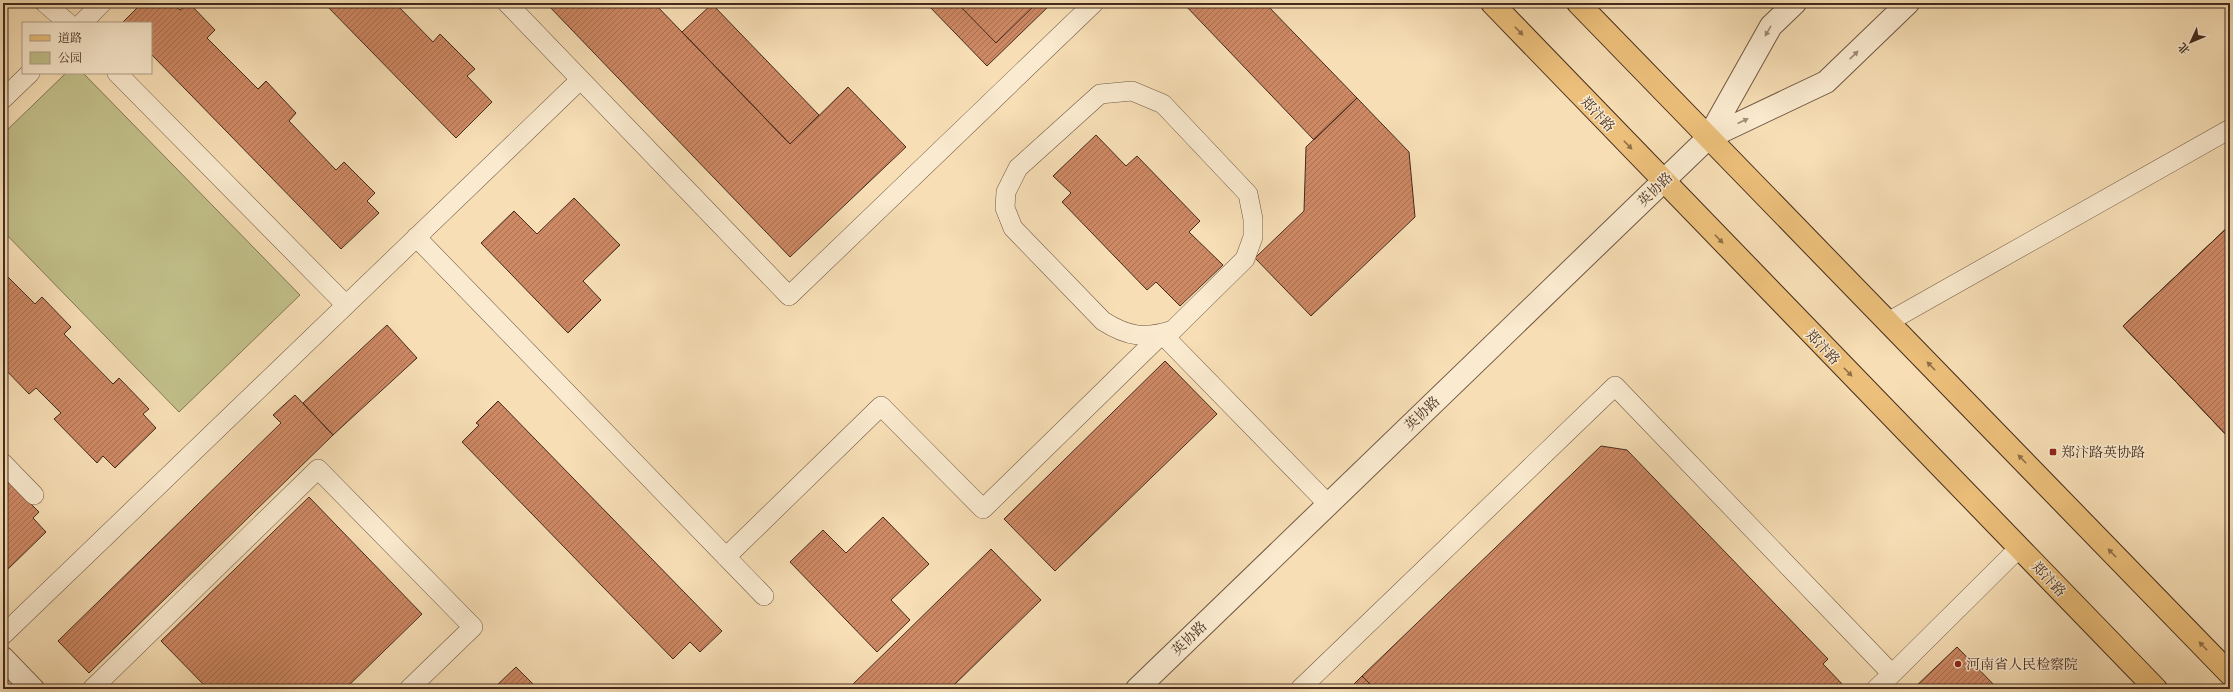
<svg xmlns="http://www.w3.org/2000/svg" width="2233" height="692" viewBox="0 0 2233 692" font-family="'Libre Caslon Text','Noto Serif SC',serif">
<defs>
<pattern id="building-hatch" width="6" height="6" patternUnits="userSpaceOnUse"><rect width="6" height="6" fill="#cd8864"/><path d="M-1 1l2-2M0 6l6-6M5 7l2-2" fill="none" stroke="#a86f52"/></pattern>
</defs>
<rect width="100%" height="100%" fill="#f7deb5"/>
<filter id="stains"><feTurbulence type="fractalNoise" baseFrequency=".005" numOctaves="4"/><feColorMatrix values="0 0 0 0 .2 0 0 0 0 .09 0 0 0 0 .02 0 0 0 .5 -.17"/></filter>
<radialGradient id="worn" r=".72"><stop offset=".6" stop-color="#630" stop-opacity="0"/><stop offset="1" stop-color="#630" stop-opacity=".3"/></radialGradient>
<path fill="#c2c08a" stroke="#827654" d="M 66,73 L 83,73 L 300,295 L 179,412 L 3,231 L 3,134 Z"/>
<path fill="url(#building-hatch)" stroke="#432b1d" d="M 142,3 L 173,3 L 180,10 L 189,3 L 215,30 L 207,38 L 258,89 L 266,81 L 296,113 L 289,121 L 336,170 L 344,162 L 375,193 L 367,201 L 379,213 L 341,249 L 151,54 L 151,23 L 122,23 Z
M 324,3 L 395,3 L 433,42 L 440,34 L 475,69 L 467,76 L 492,102 L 456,138 Z
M 546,3 L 654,3 L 790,144 L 848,87 L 906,147 L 790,257 Z
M 926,3 L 1052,3 L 987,66 Z
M 957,3 L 1037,3 L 996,43 Z
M 1183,3 L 1265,3 L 1357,98 L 1314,140 Z
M 712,4 L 819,115 L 790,144 L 682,32 Z
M 1357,98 L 1409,152 L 1415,217 L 1311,316 L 1255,258 L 1304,211 L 1306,147 Z
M 1096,135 L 1126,166 L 1137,156 L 1200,221 L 1189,232 L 1223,265 L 1180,306 L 1156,282 L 1147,290 L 1062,202 L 1071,193 L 1053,176 Z
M 574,198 L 620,245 L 583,281 L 601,300 L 568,333 L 481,243 L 514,211 L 537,234 Z
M 2230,225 L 2230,439 L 2123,326 Z
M 2230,225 L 2230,439 L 2123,326 Z
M 3,272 L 35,304 L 42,297 L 71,327 L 64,334 L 113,384 L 119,378 L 149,409 L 143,414 L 156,428 L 115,468 L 103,456 L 97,463 L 54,419 L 61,413 L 36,388 L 29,394 L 3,367 Z
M 387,325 L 417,358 L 333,435 L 303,403 Z
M 1165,361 L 1217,414 L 1055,571 L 1004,519 Z
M 295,395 L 333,435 L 89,673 L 58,641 L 281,423 L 273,415 Z
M 498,401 L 722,631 L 700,652 L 690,642 L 673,659 L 462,442 L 479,425 L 476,423 Z
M 1601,446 L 1627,450 L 1828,659 L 1823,664 L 1845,687 L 1843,689 L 1375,689 L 1362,676 Z
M 9,482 L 39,512 L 33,518 L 46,532 L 5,572 L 3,570 L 3,487 Z
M 309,497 L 422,614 L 345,689 L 208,689 L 161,641 Z
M 883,517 L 929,564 L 891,600 L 910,620 L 877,652 L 790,562 L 823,530 L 846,553 Z
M 991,549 L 1041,600 L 950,689 L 848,689 Z
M 1957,647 L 1998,689 L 1913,689 Z
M 516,667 L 538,689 L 493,689 Z
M 1362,676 L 1375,689 L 1349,689 Z"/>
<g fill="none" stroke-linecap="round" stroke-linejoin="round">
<defs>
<path id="service" d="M 45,3 L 68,23
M 507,3 L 789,296 L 1094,3
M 82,23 L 102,3
M 117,73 L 346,305
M 1132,91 L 1163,104 L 1248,194 L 1253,219 L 1253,237 L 1245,259 L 1173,330 C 1145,339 1128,337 1103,321 L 1013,228 L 1005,208 L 1006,192 L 1018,168 L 1100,94 Z
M 3,99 L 30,73
M 416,237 L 764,596
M 1888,322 L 2230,129
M 3,463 L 34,495
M 726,557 L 881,406 L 983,509 L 1162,334 L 1328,504
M 3,635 L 580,80
M 1892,674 L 2018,549
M 92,689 L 318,469 L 473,627 L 409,689
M 1300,689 L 1615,386 L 1892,674 L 1876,689"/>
<path id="minor" d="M 3,658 L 33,689"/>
<path id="tertiary" d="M 1708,138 L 1826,82 L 1908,3
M 1137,689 L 1708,138 L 1771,26 L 1795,3"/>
<path id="primary" d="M 1492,3 L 2156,689
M 1578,3 L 2230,674"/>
</defs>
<use href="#service" stroke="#705843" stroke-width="20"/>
<use href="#minor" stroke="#705843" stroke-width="24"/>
<use href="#tertiary" stroke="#705843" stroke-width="24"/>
<use href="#primary" stroke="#432b1d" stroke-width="24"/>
<use href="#service" stroke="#faeacf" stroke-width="19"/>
<use href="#minor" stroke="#faeacf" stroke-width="22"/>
<use href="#tertiary" stroke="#faeacf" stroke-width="22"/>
<use href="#primary" stroke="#ecbf7a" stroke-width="22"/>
</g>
<defs><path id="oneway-solid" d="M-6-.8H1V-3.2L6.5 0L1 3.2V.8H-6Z"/></defs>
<g fill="#8f6e47">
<use href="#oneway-solid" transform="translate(1519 31) rotate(46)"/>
<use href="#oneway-solid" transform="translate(1628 145) rotate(46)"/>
<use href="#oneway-solid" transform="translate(1719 239) rotate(46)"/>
<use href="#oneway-solid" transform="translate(1931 366) rotate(-134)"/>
<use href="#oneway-solid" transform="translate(1848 372) rotate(46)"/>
<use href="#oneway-solid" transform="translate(2022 459) rotate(-134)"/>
<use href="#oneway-solid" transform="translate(2112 553) rotate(-134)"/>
<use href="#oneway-solid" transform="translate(2203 646) rotate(-134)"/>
</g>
<g fill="#9e8a76">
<use href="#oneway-solid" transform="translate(1768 31) rotate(120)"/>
<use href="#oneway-solid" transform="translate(1854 55) rotate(-44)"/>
<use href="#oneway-solid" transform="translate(1743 121) rotate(-25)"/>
</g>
<g fill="#8f2418" stroke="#faeacf" stroke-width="1.5">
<rect x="2049" y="448" width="8" height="8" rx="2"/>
<circle cx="1958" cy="664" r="4"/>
</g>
<g text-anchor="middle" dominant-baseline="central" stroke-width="3" stroke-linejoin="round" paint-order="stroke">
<g font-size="14" fill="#432b1d" stroke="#faeacf">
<text transform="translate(1598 114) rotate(46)">郑汴路</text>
<text transform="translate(1655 189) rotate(-44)">英协路</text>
<text transform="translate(1823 347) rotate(46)">郑汴路</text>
<text transform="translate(1422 413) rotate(-44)">英协路</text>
<text transform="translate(2049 579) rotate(46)">郑汴路</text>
<text transform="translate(1189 638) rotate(-44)">英协路</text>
</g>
<g font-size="14" fill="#432b1d" stroke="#faeacf" text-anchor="start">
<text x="2061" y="452">郑汴路英协路</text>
<text x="1966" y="664">河南省人民检察院</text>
</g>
</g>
<rect width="2233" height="692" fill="none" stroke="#f7deb5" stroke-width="16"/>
<rect x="4" y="4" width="2225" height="684" fill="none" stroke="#432b1d" stroke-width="2"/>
<rect x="8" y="8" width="2217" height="676" fill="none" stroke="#432b1d"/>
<rect x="22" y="22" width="130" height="52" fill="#faeacf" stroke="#b19e88"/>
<rect x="30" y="35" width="20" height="6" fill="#ecbf7a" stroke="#b19e88"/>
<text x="58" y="42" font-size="12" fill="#432b1d">道路</text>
<rect x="30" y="52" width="20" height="12" fill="#c2c08a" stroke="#b19e88"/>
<text x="58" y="62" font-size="12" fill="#432b1d">公园</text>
<g transform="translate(2191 42) rotate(226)" stroke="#faeacf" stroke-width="3" paint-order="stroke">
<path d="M0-3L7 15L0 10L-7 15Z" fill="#432b1d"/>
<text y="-6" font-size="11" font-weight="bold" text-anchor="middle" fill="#432b1d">北</text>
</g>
<rect width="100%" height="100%" filter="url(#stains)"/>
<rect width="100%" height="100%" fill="url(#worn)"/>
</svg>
